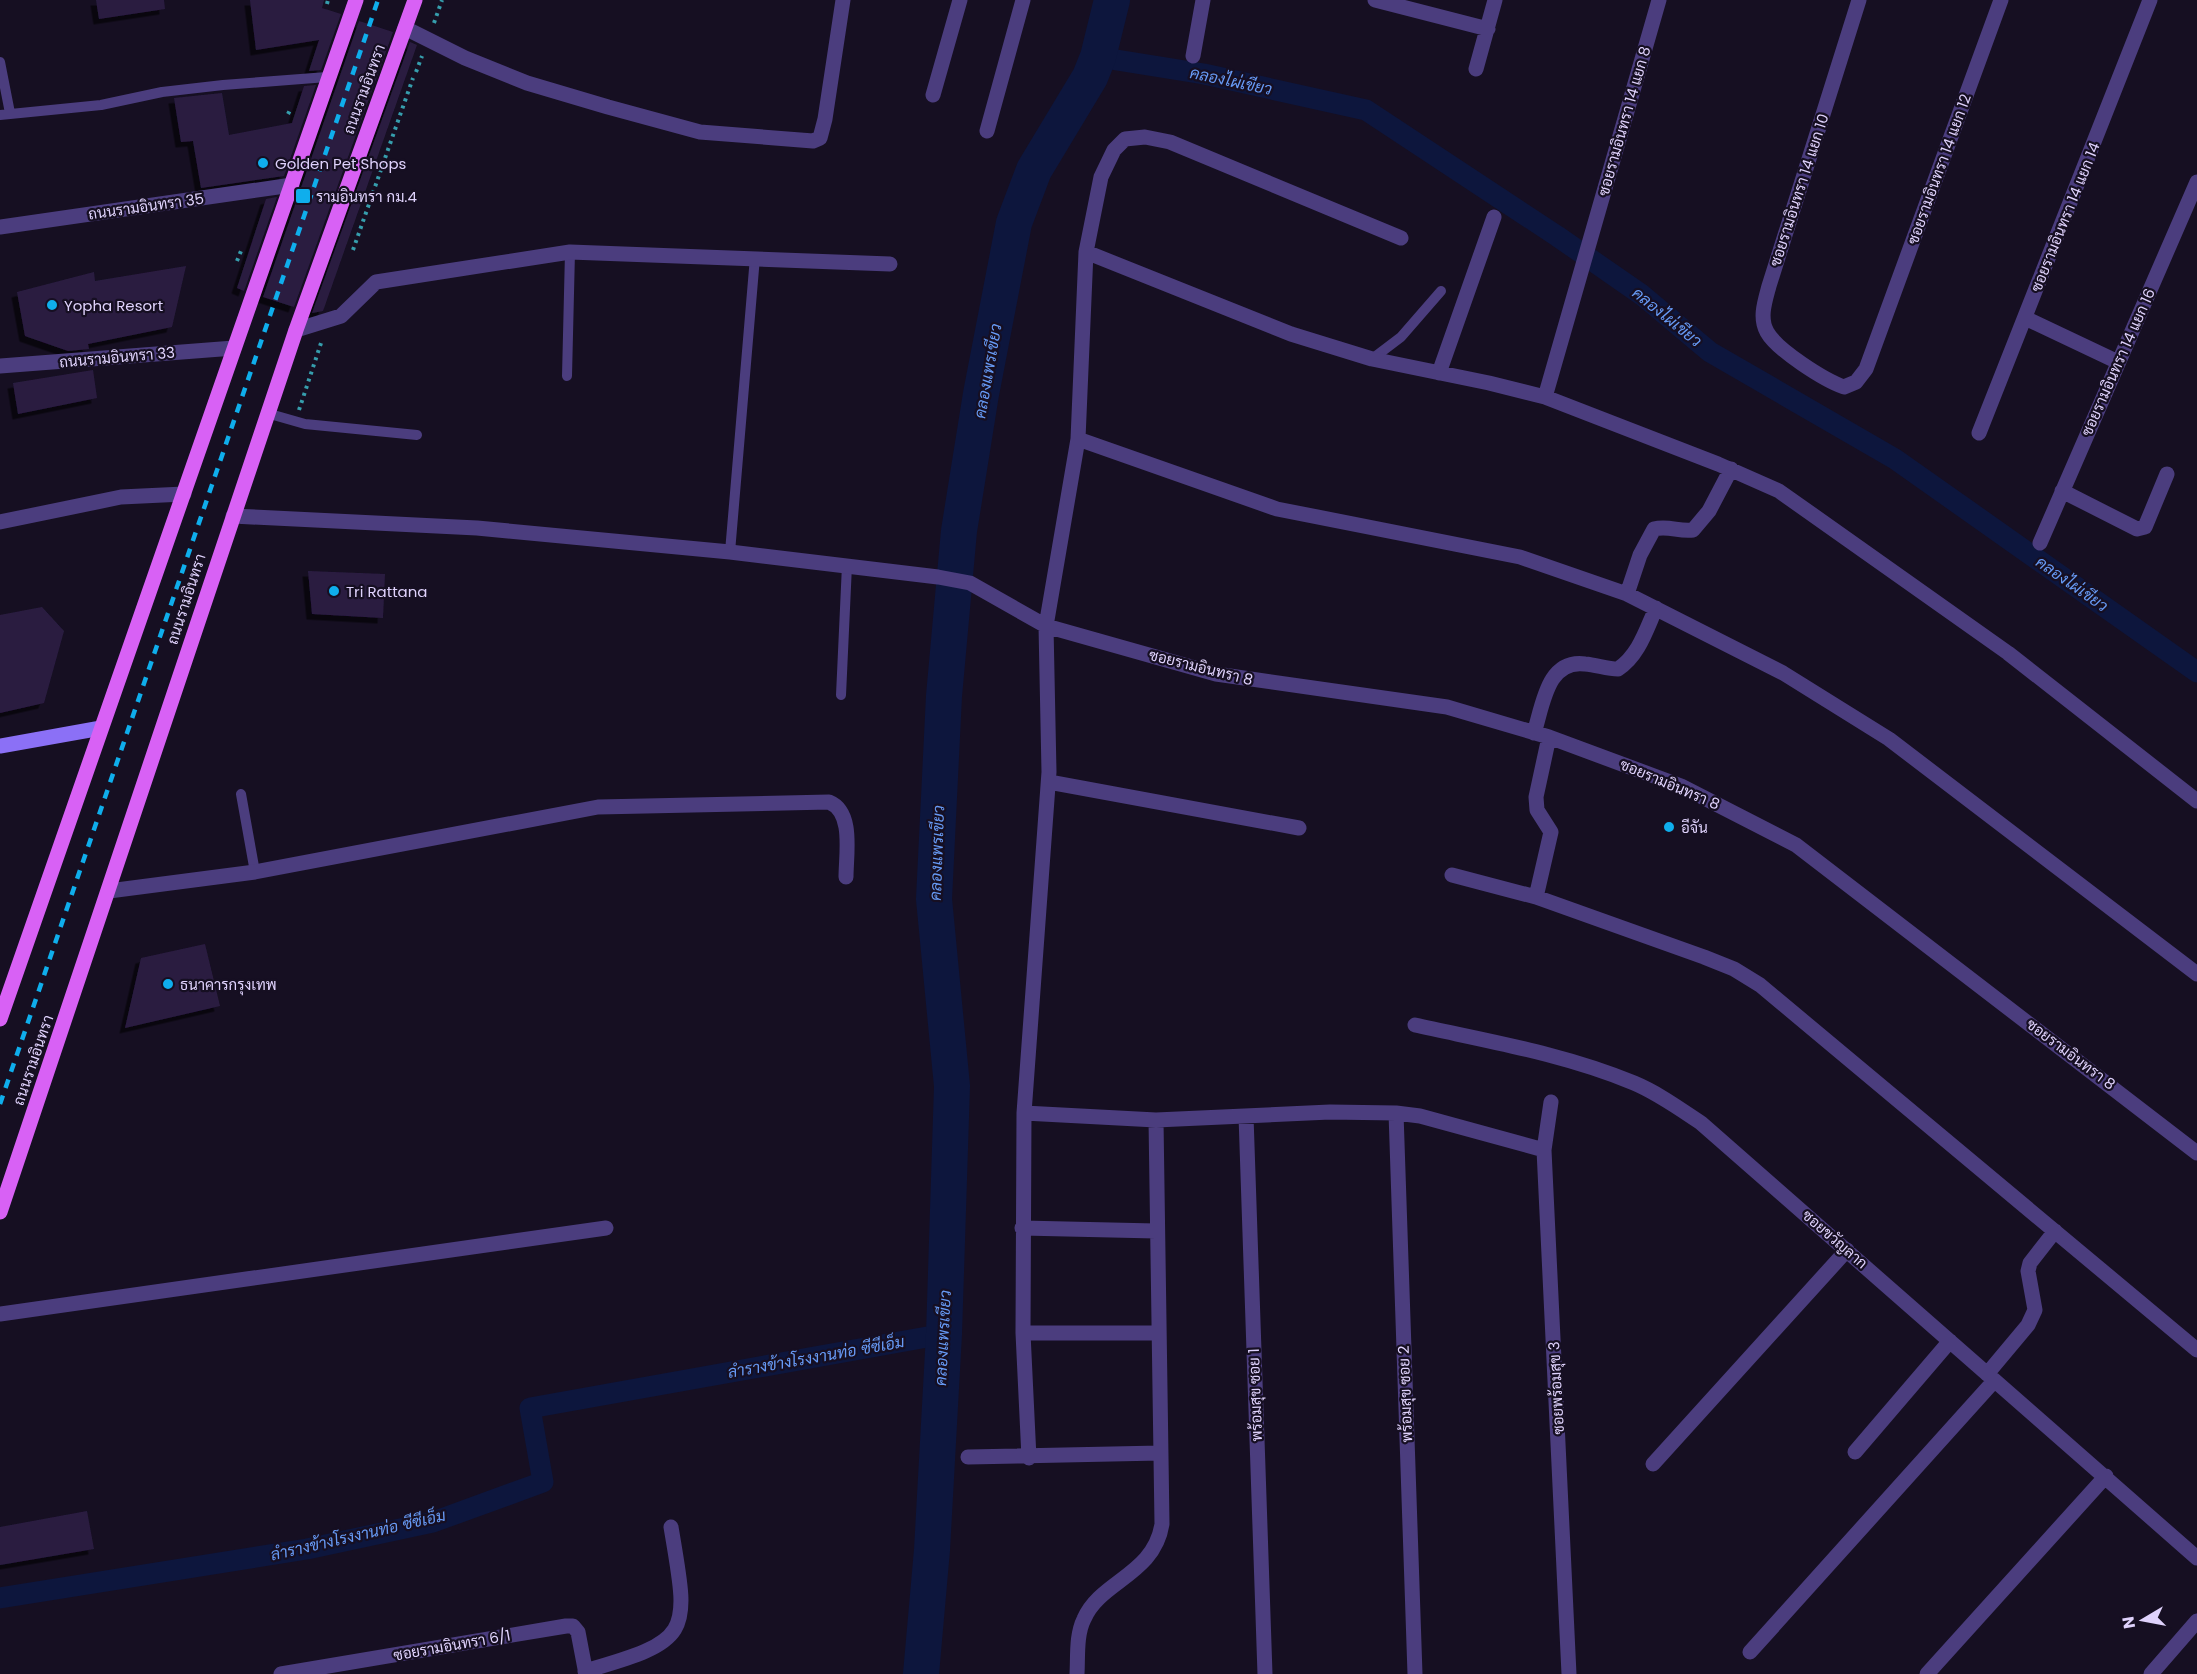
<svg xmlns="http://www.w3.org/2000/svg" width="2197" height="1674" viewBox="0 0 2197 1674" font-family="Poppins,Sarabun,sans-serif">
<defs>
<filter id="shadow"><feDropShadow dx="-5.5" dy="5.5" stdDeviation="0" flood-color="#0009"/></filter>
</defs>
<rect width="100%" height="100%" fill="#160f22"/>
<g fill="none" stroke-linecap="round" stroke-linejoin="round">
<path stroke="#0d163d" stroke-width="21" d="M 1098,57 L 1204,74 L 1366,110 L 1557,236 L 1642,295 L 1710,352 L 1895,459 L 2197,672
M 0,1598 L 307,1549 L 433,1522 L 543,1482 L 530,1408 L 944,1334"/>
<path stroke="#0d163d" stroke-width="36" d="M 921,1674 L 932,1550 L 944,1334 L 952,1086 L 934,899 L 944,696 L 959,531 L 981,394 L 1014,223 L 1034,170 L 1090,77 L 1098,57 L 1112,0"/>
</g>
<path fill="#2a1c41" filter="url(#shadow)" d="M 96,0 L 164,0 L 165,9 L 99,19 Z
M 250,0 L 324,0 L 322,8 L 341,14 L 321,70 L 309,71 L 319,40 L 256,50 Z
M 359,21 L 393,32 L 294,307 L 263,297 Z
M 410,42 L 417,45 L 323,311 L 312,313 Z
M 316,85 L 284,176 L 201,188 L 193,141 L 181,142 L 174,98 L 222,93 L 229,135 L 292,123 L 304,86 Z
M 277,197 L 244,291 L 237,288 L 266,199 Z
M 186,266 L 172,327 L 88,344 L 89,349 L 68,351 L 25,336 L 17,292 L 94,272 L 95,281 Z
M 93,370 L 97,398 L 18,414 L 13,383 Z
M 308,571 L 385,574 L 383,618 L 312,614 Z
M 42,607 L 64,631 L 44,703 L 0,713 L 0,615 Z
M 205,944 L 220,1006 L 125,1028 L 141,958 Z
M 87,1511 L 94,1549 L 0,1565 L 0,1527 Z"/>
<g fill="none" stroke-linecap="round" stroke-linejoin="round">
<path stroke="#369ead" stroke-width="4" stroke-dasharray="3 4.5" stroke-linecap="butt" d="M 327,4 L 328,0
M 434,23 L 442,0
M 416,72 L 422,56
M 288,114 L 290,110
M 353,250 L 413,78
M 237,261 L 241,251
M 299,410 L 322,340"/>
<path stroke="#4b3d7e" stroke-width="10" d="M 0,62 L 10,113
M 0,115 L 101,105 L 162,92 L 223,85 L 327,77
M 1372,359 L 1401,337 L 1441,291
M 567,376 L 570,252
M 270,414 L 305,424 L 417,435
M 730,552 L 755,257
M 841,695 L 847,565
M 241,794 L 255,872"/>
<path stroke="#4b3d7e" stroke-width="15" d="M 1375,0 L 1488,29
M 1859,0 L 1769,286 C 1765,301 1759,318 1767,332 C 1777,350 1824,380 1844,387 L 1856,382 L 1866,369 L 2001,0
M 405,28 L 465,58 L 527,83 L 608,107 L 700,132 L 813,141 L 820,138 L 825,119 L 843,0
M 1193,56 L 1203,0
M 1476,69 L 1495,0
M 933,95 L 960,0
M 987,131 L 1023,0
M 0,227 L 292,185
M 1086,252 L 1291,334 L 1372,359 L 1489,383 L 1545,397 L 1718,464 L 1779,491 L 2008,653 L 2197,801
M 2025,318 L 2118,362
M 296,330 L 341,316 L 376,282 L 570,252 L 890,264
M 0,366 L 234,348
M 1439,373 L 1494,217
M 1545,397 L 1659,0
M 1979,433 L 2150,0
M 1078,439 L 1277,509 L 1520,557 L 1627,594 L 1783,673 L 1889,739 L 2197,974
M 2062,491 L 2137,529 L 2145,527 L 2167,474
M 233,516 L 477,528 L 730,552 L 938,577 L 970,583 L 1046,626 L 1216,674 L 1447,707 L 1549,737 L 1681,786 L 1796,845 L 2197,1153
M 0,522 L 121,497 L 184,494
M 2040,543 L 2197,182
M 1627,594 L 1640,555 L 1654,529 C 1668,525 1679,532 1693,530 L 1709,511 L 1731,469
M 1534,733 C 1543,705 1547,659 1585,664 C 1597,665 1607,669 1618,669 C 1639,655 1646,630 1656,608
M 1049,782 L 1299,828
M 1452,875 L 1536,897 L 1704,957 L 1734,969 L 1760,985 L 2197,1350
M 109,891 L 255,872 L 598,807 L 829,802 C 854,812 846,854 846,877
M 1536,897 L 1551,832 L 1537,810 L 1536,797 L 1549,737
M 1415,1025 C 1487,1041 1565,1054 1634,1083 C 1658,1093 1680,1109 1701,1123 L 2197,1558
M 1551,1102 L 1544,1150 L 1569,1674
M 1024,1113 L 1156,1120 L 1330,1112 L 1396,1113 L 1420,1116 L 1544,1150
M 1396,1113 L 1415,1674
M 1246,1116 L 1265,1674
M 1022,1228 L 1156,1231
M 0,1314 L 606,1228
M 1023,1333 L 1159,1333
M 1987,1374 L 2028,1325 L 2035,1310 L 2028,1271 L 2030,1263 L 2055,1231
M 1855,1452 L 1950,1341
M 968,1457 L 1160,1453
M 1029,1458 L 1023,1333 L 1024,1113 L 1049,772 L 1046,626 L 1078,439 L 1086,252 L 1101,177 L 1114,150 L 1125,139 L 1145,137 L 1170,142 L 1401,238
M 1653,1464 L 1847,1250
M 1750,1652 L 1994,1381
M 585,1671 C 694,1640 689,1634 671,1527
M 281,1674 L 566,1626 L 573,1626 L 578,1632 L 586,1674
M 1077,1674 C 1078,1656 1076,1635 1084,1619 C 1100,1581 1154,1575 1162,1524 L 1156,1120
M 1927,1674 L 2106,1476
M 2151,1674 L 2197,1621"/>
<path stroke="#8b70f6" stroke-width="15" d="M 0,746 L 101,728"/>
<path stroke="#d861f5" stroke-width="15" d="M 0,1019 L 356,0
M 0,1212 L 296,330 L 415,0"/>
<path stroke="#0faeec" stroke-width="4.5" stroke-dasharray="9 8" stroke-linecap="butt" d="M 0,1104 L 378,0"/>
</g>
<g fill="#0faeec" stroke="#160f22" stroke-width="2">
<circle cx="263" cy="163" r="6"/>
<rect x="295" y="188" width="16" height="16" rx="3"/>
<circle cx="52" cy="305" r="6"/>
<circle cx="334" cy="591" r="6"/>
<circle cx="1669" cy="827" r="6"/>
<circle cx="168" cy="984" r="6"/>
</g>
<g text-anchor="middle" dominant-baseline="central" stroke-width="4.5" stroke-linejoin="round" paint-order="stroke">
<g font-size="15" fill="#dfd2fc" stroke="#160f22">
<text transform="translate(364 89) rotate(-70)">ถนนรามอินทรา</text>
<text transform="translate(1624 121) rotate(-74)">ซอยรามอินทรา 14 แยก 8</text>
<text transform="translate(1939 169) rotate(-70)">ซอยรามอินทรา 14 แยก 12</text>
<text transform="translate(1799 190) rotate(-72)">ซอยรามอินทรา 14 แยก 10</text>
<text transform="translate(146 206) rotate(-8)">ถนนรามอินทรา 35</text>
<text transform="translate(2065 217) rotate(-68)">ซอยรามอินทรา 14 แยก 14</text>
<text transform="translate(117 357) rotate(-5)">ถนนรามอินทรา 33</text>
<text transform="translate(2118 362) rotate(-66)">ซอยรามอินทรา 14 แยก 16</text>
<text transform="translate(186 599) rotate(-72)">ถนนรามอินทรา</text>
<text transform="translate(1201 667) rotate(14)">ซอยรามอินทรา 8</text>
<text transform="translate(1670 784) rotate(23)">ซอยรามอินทรา 8</text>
<text transform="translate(2071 1054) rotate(37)">ซอยรามอินทรา 8</text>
<text transform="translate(33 1060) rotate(-71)">ถนนรามอินทรา</text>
<text transform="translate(1835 1239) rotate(41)">ซอยขวัญลาก</text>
<text transform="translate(1556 1388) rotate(-93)">ซอยพร้อมสุข 3</text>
<text transform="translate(1405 1394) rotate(-92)">พร้อมสุข ซอย 2</text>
<text transform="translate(1255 1395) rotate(-92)">พร้อมสุข ซอย 1</text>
<text transform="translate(452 1645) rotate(-10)">ซอยรามอินทรา 6/1</text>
</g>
<g font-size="15" fill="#dfd2fc" stroke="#160f22" text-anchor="start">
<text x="275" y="163">Golden Pet Shops</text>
<text x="316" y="196">รามอินทรา กม.4</text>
<text x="64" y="305">Yopha Resort</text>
<text x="346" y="591">Tri Rattana</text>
<text x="1681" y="827">อีจัน</text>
<text x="180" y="984">ธนาคารกรุงเทพ</text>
</g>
<g font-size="16" font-style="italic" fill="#679af5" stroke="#160f22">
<text transform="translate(1231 81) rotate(12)">คลองไผ่เขียว</text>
<text transform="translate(1667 317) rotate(39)">คลองไผ่เขียว</text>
<text transform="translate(988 371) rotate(-80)">คลองแพรเขียว</text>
<text transform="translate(2072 584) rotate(35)">คลองไผ่เขียว</text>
<text transform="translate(937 853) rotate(-88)">คลองแพรเขียว</text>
<text transform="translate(943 1338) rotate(-87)">คลองแพรเขียว</text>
<text transform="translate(816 1357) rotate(-10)">ลำรางข้างโรงงานท่อ ซีซีเอ็ม</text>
<text transform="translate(358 1535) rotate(-13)">ลำรางข้างโรงงานท่อ ซีซีเอ็ม</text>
</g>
</g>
<g transform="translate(2143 1620) rotate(260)" stroke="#160f22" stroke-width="4.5" paint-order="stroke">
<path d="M0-4.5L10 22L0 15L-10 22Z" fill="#dfd2fc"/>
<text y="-9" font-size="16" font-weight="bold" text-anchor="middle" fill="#dfd2fc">N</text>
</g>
</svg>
